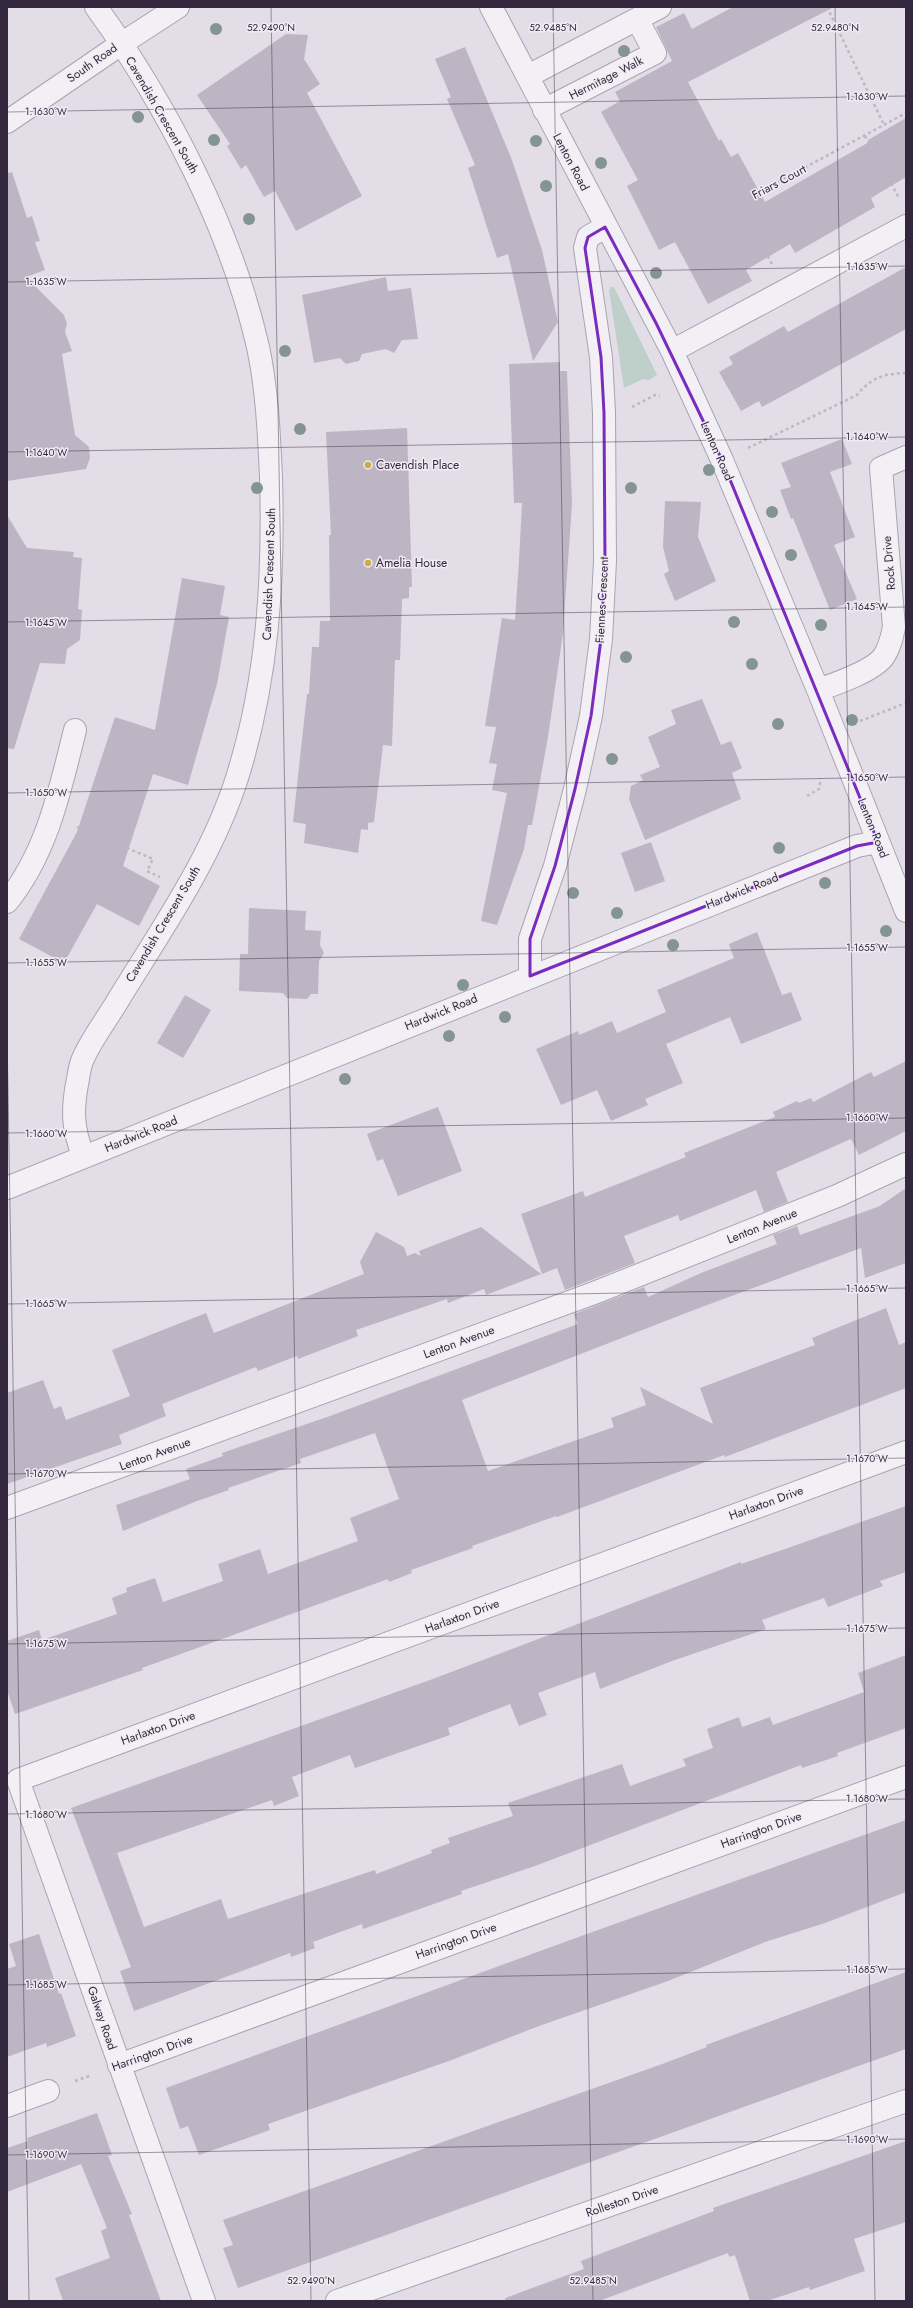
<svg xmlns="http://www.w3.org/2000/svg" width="913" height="2308" viewBox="0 0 913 2308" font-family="Jost,sans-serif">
<rect width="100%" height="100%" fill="#e2dde7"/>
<path fill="#bfd0cb" d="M 611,287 L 614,287 L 657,375 L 649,380 L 643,379 L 624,388 L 609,290 Z"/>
<path fill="#bdb5c3" d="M 733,7 L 834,7 L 688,82 L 719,141 L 721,139 L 731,157 L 738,153 L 765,202 L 869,142 L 868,140 L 906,118 L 906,177 L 871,198 L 875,207 L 795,253 L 790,244 L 746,270 L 752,281 L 708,304 L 675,242 L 659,250 L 627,186 L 638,180 L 601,112 L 620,101 L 615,92 L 672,61 L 656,27 L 684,13 L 692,29 Z
M 286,34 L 308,35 L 304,59 L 320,84 L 307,93 L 362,196 L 296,231 L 275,191 L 264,197 L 246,165 L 241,169 L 227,146 L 230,144 L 197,95 Z
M 465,47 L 512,160 L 542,250 L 558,322 L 533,361 L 508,254 L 497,258 L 468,168 L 475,165 L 447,99 L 451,97 L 435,59 Z
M 12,172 L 27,218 L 32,216 L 40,241 L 35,242 L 45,270 L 26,277 L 64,315 L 67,324 L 65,332 L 72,351 L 62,354 L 75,435 L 89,447 L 90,458 L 86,469 L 7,481 L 7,173 Z
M 906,267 L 906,329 L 762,407 L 759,401 L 741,411 L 719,372 L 733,364 L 729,357 L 784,326 L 788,332 Z
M 386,277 L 388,291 L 411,288 L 418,339 L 402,340 L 394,353 L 386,349 L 362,354 L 359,361 L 346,364 L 340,358 L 314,363 L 302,295 Z
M 560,362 L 560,371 L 567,371 L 572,504 L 563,633 L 548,737 L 532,825 L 528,825 L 524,849 L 497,925 L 481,921 L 507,793 L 492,790 L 497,764 L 489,763 L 496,727 L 485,726 L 502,618 L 515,620 L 519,561 L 522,503 L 514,503 L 509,364 Z
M 407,428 L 412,587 L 409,587 L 409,598 L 402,599 L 400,660 L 395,660 L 392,746 L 383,745 L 374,822 L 368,823 L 368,830 L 361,829 L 358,853 L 304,843 L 306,824 L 293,822 L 307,694 L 309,694 L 312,647 L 319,647 L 320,621 L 330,621 L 329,535 L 331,535 L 326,432 Z
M 842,439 L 852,464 L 830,472 L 855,537 L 834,545 L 857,599 L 830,610 L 793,518 L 791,519 L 780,490 L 791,487 L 781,463 Z
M 665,501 L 701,502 L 698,537 L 716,581 L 675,601 L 664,574 L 669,571 L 663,547 Z
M 7,515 L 27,548 L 74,552 L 73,557 L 82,558 L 78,609 L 82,610 L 80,640 L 67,649 L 65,664 L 40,663 L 14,749 L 7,748 Z
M 182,578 L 225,586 L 220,615 L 229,617 L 217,684 L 188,785 L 153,774 L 123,866 L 160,886 L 139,926 L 97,904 L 64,963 L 19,939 L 77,832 L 115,717 L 155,730 Z
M 702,699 L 721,745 L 731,741 L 742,768 L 732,773 L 741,799 L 645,840 L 629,799 L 631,786 L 643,780 L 640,775 L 660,767 L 648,737 L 676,724 L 671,710 Z
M 651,842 L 665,881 L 635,892 L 621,853 Z
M 249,908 L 306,911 L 305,930 L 321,931 L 320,945 L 324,953 L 319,961 L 318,994 L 311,994 L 307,999 L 287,998 L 283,993 L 239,991 L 240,954 L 248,954 Z
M 757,932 L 782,995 L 791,992 L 802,1020 L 741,1044 L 730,1017 L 666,1044 L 683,1083 L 645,1099 L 648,1105 L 611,1121 L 597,1090 L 561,1105 L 536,1049 L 578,1031 L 579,1035 L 612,1021 L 617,1033 L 666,1012 L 657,990 L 734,958 L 729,944 Z
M 185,995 L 211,1010 L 183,1058 L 157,1043 Z
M 906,1061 L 906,1131 L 859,1155 L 851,1139 L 776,1172 L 788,1202 L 764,1212 L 756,1190 L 680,1221 L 678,1215 L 624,1236 L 635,1263 L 565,1290 L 557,1268 L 542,1274 L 521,1214 L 583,1191 L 585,1197 L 686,1157 L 684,1153 L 775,1117 L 773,1112 L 797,1101 L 799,1103 L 811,1098 L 813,1102 L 871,1072 L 874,1077 Z
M 438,1107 L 462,1171 L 398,1196 L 383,1159 L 377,1161 L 367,1134 Z
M 906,1188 L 906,1263 L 865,1278 L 861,1248 L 699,1308 L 462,1400 L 488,1471 L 614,1427 L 611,1418 L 646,1405 L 640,1387 L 713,1424 L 700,1388 L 815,1345 L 812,1338 L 886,1308 L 899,1345 L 906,1342 L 906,1388 L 725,1457 L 724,1455 L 557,1517 L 556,1516 L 472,1546 L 473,1548 L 411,1570 L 412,1573 L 389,1582 L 388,1579 L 142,1668 L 143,1670 L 15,1714 L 7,1690 L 7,1641 L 39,1630 L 42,1640 L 117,1614 L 112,1598 L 127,1592 L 126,1588 L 155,1578 L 163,1602 L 223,1581 L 218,1564 L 260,1549 L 268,1574 L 295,1564 L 358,1541 L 350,1518 L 399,1499 L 375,1433 L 300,1459 L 301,1463 L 228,1488 L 229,1490 L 197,1501 L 123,1531 L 116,1505 L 190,1479 L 186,1469 L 223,1456 L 222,1453 L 330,1416 L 578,1324 L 574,1314 L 644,1287 L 648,1297 L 701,1273 L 777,1244 L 773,1235 L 797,1226 L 800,1235 L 880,1206 Z
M 481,1227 L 541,1274 L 486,1295 L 484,1289 L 448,1303 L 447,1299 L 356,1330 L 358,1336 L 298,1359 L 297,1356 L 258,1371 L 256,1367 L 162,1404 L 166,1416 L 119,1435 L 122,1444 L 7,1484 L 7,1393 L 43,1380 L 54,1409 L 61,1406 L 66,1420 L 130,1396 L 112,1350 L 206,1313 L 214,1333 L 364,1274 L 360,1262 L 376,1232 L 404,1247 L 407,1256 L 415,1253 L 421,1256 L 419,1251 Z
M 906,1506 L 906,1572 L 880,1581 L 883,1586 L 828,1607 L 824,1598 L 762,1620 L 766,1629 L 672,1661 L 600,1689 L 595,1672 L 568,1682 L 538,1693 L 547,1715 L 519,1726 L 510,1704 L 448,1728 L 450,1735 L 355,1768 L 350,1755 L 292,1777 L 299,1796 L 274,1806 L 272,1800 L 117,1853 L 144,1927 L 221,1899 L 228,1919 L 375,1870 L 376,1874 L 432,1853 L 431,1850 L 450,1843 L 448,1838 L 513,1816 L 508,1803 L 622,1764 L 630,1786 L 686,1766 L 683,1759 L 713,1748 L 707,1729 L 739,1717 L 742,1727 L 770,1717 L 773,1725 L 864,1692 L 858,1673 L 906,1655 L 906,1728 L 837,1753 L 838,1756 L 802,1768 L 801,1765 L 535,1866 L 461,1891 L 462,1894 L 363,1929 L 362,1924 L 313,1942 L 315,1948 L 291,1957 L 290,1953 L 134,2011 L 120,1971 L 131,1967 L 71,1808 L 430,1680 L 741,1562 L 741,1564 L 788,1548 Z
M 906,1820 L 906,1892 L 825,1923 L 765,1942 L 668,1981 L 539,2026 L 449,2061 L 268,2124 L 270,2130 L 199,2155 L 188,2126 L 180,2129 L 166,2088 L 584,1935 Z
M 39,1934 L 59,1994 L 61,1993 L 76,2036 L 47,2047 L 46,2043 L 7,2057 L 7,1969 L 16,1966 L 9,1944 Z
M 906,1972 L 906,2049 L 238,2288 L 223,2248 L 233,2245 L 223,2220 L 665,2063 L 707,2047 L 706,2045 Z
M 97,2113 L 112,2155 L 108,2156 L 132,2214 L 129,2215 L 161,2301 L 63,2301 L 55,2278 L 110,2258 L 101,2231 L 107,2228 L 81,2164 L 7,2192 L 7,2148 L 28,2141 L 27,2138 Z
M 906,2141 L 906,2222 L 854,2239 L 865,2271 L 810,2290 L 809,2287 L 767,2301 L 750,2301 L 735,2255 L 729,2257 L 728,2253 L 599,2301 L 506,2301 L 505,2298 L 584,2269 L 581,2261 L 714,2211 L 713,2208 Z"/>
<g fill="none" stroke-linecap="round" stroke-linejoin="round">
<defs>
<path id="minor" d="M 491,7 L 672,351 L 722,460 L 818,690 L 906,911
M 528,76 L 660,7
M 544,110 L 655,53 L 637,19
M 7,122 L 121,44 L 178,7
M 672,351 L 906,226
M 818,690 C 835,684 874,671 884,656 C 890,647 892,637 894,627 L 881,468 L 906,457
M 7,902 C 47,853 60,790 75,730
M 530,976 L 530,939 L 555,866 L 575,789 L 591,716 L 601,639 L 605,561 L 604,413 L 601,357 L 585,248 L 588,237 L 605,227
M 84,1157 C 72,1130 72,1108 78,1079 C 79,1073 80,1066 82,1061 C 91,1039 108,1018 120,997 C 163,927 212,857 237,778 C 268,679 274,579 271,477 C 269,434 267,389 258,347 C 231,229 167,105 96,7
M 7,1188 L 857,846 L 878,842
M 7,1508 L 594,1293 L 837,1196 L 906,1164
M 119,2065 L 906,1777
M 7,2106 L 48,2091
M 204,2301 L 18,1780 L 906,1452
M 337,2301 L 906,2101"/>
</defs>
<use href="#minor" stroke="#aaa3b1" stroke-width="24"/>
<path stroke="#bdb8c1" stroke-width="2.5" stroke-dasharray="3 3" stroke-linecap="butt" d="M 827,7 L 884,125
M 865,136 L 899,198
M 772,264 L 739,203 L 906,113
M 632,407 L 655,395 L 660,396
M 748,448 L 857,395 C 872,377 883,374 906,373
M 860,721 L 906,703
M 807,796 L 819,789 L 821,778
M 77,827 L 153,859 L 147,871 L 160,877
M 75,2081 L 92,2075"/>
<use href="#minor" stroke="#f3f0f5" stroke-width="22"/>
</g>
<g fill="#839493">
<circle cx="216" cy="29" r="6"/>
<circle cx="624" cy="51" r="6"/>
<circle cx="138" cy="117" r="6"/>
<circle cx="214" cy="140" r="6"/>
<circle cx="536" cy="141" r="6"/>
<circle cx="601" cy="163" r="6"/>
<circle cx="546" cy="186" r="6"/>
<circle cx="249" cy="219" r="6"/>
<circle cx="656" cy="273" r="6"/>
<circle cx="285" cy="351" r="6"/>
<circle cx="300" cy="429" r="6"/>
<circle cx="709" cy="470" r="6"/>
<circle cx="257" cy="488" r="6"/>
<circle cx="631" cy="488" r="6"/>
<circle cx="772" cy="512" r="6"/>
<circle cx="791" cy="555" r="6"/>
<circle cx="734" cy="622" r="6"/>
<circle cx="821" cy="625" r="6"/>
<circle cx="626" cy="657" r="6"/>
<circle cx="752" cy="664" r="6"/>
<circle cx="852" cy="720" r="6"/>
<circle cx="778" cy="724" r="6"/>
<circle cx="612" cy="759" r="6"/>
<circle cx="779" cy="848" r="6"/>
<circle cx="825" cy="883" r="6"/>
<circle cx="573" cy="893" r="6"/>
<circle cx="617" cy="913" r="6"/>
<circle cx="886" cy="931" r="6"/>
<circle cx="673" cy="945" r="6"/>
<circle cx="463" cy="985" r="6"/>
<circle cx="505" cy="1017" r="6"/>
<circle cx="449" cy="1036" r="6"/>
<circle cx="345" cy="1079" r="6"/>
</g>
<path fill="none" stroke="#7b2cbf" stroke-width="3" stroke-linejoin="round" d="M 605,227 L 656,323 L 722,460 L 878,842 L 857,846 L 530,976 L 530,939 L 555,866 L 575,789 L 591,716 L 601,639 L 605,561 L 604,413 L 601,357 L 585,248 L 588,237 Z"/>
<path fill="none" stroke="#33273d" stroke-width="1" stroke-opacity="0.45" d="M 271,7 L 311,2301M 553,7 L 593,2301M 835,7 L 875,2301M 7,112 L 906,96M 7,282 L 906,266M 7,452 L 906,437M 7,622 L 906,607M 7,793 L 906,777M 7,963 L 906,947M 7,1034 L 29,2301M 7,1133 L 906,1118M 7,1304 L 906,1288M 7,1474 L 906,1458M 7,1644 L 906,1628M 7,1814 L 906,1799M 7,1985 L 906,1969M 7,2155 L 906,2139"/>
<g fill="#c9ad45" stroke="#f1ecf4" stroke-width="1.5">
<circle cx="368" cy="465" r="4"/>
<circle cx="368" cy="563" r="4"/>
</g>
<g text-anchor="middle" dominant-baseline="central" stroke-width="3" stroke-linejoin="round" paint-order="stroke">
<g font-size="12" fill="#33273d" stroke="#f1ecf4">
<text transform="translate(92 63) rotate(-35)">South Road</text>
<text transform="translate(606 78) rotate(-27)">Hermitage Walk</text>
<text transform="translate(162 115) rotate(60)">Cavendish Crescent South</text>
<text transform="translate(571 162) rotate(62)">Lenton Road</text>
<text transform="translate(779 182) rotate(-28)">Friars Court</text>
<text transform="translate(717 451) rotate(66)">Lenton Road</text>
<text transform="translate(889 563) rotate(-95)">Rock Drive</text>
<text transform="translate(269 574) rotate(-88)">Cavendish Crescent South</text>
<text transform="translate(602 600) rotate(-87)">Fiennes Crescent</text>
<text transform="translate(873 828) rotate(68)">Lenton Road</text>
<text transform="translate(742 891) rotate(-22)">Hardwick Road</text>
<text transform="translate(163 924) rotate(-59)">Cavendish Crescent South</text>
<text transform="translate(441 1012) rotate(-22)">Hardwick Road</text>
<text transform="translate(141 1134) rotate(-22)">Hardwick Road</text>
<text transform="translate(762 1226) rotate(-22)">Lenton Avenue</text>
<text transform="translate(459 1342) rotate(-20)">Lenton Avenue</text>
<text transform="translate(155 1454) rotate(-20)">Lenton Avenue</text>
<text transform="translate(766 1503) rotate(-20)">Harlaxton Drive</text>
<text transform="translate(462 1616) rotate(-20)">Harlaxton Drive</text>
<text transform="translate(158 1728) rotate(-20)">Harlaxton Drive</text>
<text transform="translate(761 1830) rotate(-20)">Harrington Drive</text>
<text transform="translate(456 1941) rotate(-20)">Harrington Drive</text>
<text transform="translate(102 2018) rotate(71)">Galway Road</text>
<text transform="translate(152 2053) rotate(-20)">Harrington Drive</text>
<text transform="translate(622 2201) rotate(-19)">Rolleston Drive</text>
</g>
<g font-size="12" fill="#33273d" stroke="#f1ecf4" text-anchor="start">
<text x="376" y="465">Cavendish Place</text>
<text x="376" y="563">Amelia House</text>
</g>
</g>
<g font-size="10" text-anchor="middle" fill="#33273d" stroke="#f1ecf4" stroke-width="3" stroke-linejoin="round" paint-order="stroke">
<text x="271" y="31">52.9490°N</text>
<text x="553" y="31">52.9485°N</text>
<text x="835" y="31">52.9480°N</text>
<text x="867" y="100">1.1630°W</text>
<text x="46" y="115">1.1630°W</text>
<text x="867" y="270">1.1635°W</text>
<text x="46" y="285">1.1635°W</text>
<text x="867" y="440">1.1640°W</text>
<text x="46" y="456">1.1640°W</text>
<text x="867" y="610">1.1645°W</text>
<text x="46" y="626">1.1645°W</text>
<text x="867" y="781">1.1650°W</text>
<text x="46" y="796">1.1650°W</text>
<text x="867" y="951">1.1655°W</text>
<text x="46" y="966">1.1655°W</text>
<text x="867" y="1121">1.1660°W</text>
<text x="46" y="1137">1.1660°W</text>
<text x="867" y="1292">1.1665°W</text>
<text x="46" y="1307">1.1665°W</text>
<text x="867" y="1462">1.1670°W</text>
<text x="46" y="1477">1.1670°W</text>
<text x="867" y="1632">1.1675°W</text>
<text x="46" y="1647">1.1675°W</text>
<text x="867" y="1802">1.1680°W</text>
<text x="46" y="1818">1.1680°W</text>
<text x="867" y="1973">1.1685°W</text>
<text x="46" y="1988">1.1685°W</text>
<text x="867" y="2143">1.1690°W</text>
<text x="46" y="2158">1.1690°W</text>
<text x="311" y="2284">52.9490°N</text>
<text x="593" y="2284">52.9485°N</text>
</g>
<rect width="913" height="2308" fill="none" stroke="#33273d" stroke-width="16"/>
</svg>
